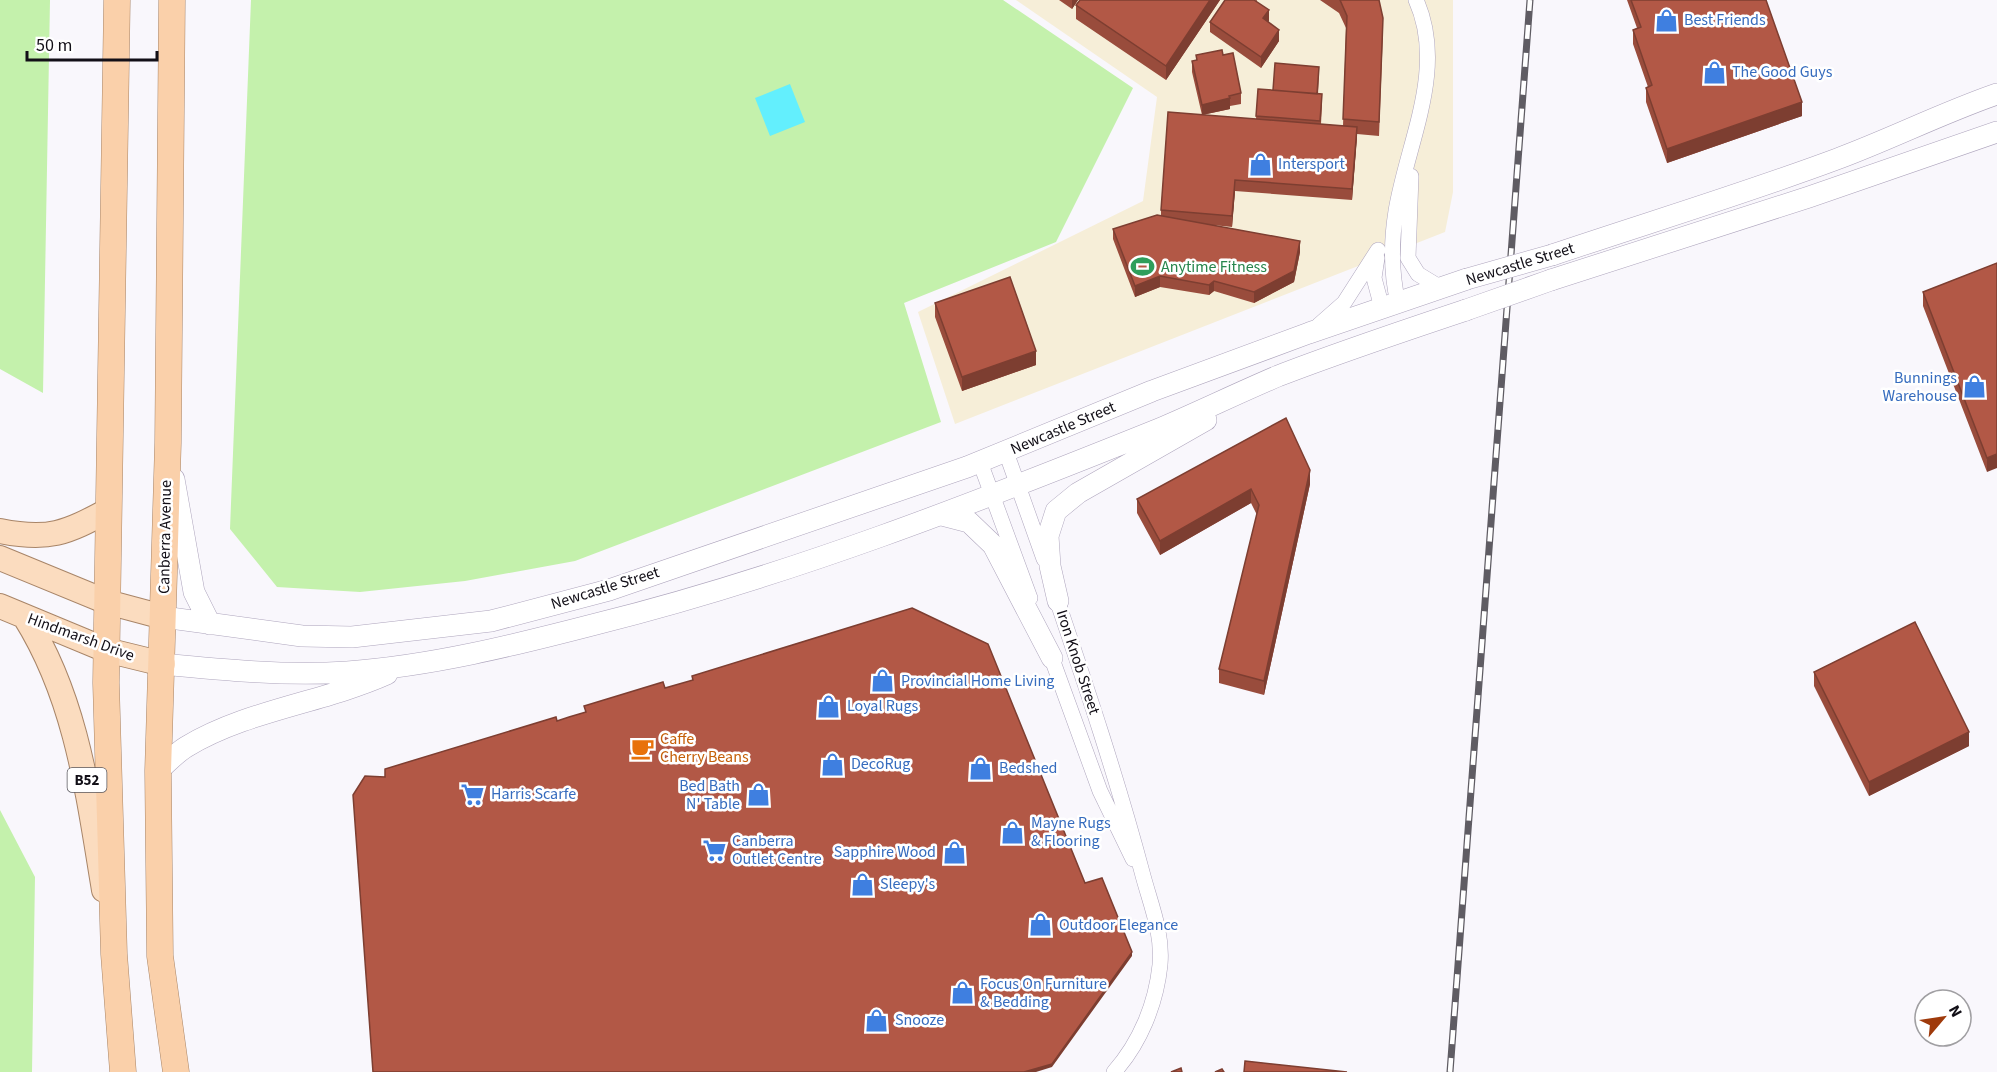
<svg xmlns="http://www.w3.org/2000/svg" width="1997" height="1072" viewBox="0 0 1997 1072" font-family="'Source Sans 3',sans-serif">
<rect width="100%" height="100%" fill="#f9f7fc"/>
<path fill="#f6eed8" d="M 1016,0 L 1453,0 L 1453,192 L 1445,232 L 955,424 L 918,312 L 1143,201 L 1157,97 Z"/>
<path fill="#c4f1ac" d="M 0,0 L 50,0 L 43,393 L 0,369 Z
M 251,0 L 1003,0 L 1133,88 L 1056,242 L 904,303 L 941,422 L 575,561 L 465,581 L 360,592 L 277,587 L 230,529 Z
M 0,810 L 35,877 L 32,1072 L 0,1072 Z"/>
<path fill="#63effd" d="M 790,84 L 805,122 L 770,136 L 755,98 Z"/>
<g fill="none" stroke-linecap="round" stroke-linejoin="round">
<defs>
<path id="minor" d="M 1411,176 L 1408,258 L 1418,274 L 1441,288
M 1377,258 L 1374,278 L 1382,308
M 1398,303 C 1391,273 1391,242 1396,211 C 1407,143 1447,69 1416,0
M 1319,325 L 1344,303 L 1378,250
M 1006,452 L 1044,559
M 980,462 L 1030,598
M 1055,594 C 1086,686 1117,778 1142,872 C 1150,903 1163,932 1160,965 C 1156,1004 1140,1043 1114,1072
M 1048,648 L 1100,791 L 1133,859"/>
<path id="secondary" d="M 1552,255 C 1647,223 1743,194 1837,159 C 1891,139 1942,113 1997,94
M 1551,280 L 1809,197 L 1997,132
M 174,479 L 194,592 L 210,624
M 942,515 L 969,522 L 993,545 L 1052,658
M 1058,601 L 1050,566 L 1048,536 L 1056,511 L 1078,493 L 1206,420
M 163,617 L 302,636 L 352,637 L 491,621 L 609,590 L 967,467 L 1152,391 L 1309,333 L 1467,279
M 163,664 C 224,670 285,676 347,672 C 431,666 515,645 596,624 C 789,576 975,503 1159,429 C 1199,412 1238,393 1278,376 C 1340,352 1403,331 1466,310
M 158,771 C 167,763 176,753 186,747 C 247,710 322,703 387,674"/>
<path id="primary" d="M 0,531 C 49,541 66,533 109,510
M 0,558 L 107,602 L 163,617
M 0,606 L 106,650 L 163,664
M 25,617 C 77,700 88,794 104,890"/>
<path id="trunk" d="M 117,0 L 106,683 L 114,954 L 123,1072
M 172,0 L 168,443 L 158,771 L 160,956 L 176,1072"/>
</defs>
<use href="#minor" stroke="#aea5bd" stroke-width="16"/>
<use href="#secondary" stroke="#aea5bd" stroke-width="22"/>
<use href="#primary" stroke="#a88568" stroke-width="26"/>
<use href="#trunk" stroke="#a88568" stroke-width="27"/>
<use href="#minor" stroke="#fff" stroke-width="15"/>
<use href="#secondary" stroke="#fff" stroke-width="21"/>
<use href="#primary" stroke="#fbdcbf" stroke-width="24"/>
<use href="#trunk" stroke="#fad0aa" stroke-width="26"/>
<defs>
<path id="rail" d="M 1450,1072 L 1530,0"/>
</defs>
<use href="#rail" stroke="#5f5c63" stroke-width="7"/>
<use href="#rail" stroke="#fff" stroke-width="4.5" stroke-dasharray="14" stroke-linecap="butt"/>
<defs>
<path id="secondary-bridge" d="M 1467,279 L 1552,255
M 1466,310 L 1551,280"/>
</defs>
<use href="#secondary-bridge" stroke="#aea5bd" stroke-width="22" stroke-linecap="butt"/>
<use href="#secondary-bridge" stroke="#fff" stroke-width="21"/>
</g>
<path fill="#994c3c" d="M 1059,0 L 1078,0 L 1072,9 Z
M 1080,0 L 1220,0 L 1166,80 L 1076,19 L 1076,5 Z
M 1257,0 L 1257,2 L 1269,21 L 1268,22 L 1279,41 L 1261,68 L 1210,32 L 1210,22 Z
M 1320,0 L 1379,0 L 1383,32 L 1379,136 L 1357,134 L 1352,200 L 1235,191 L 1232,227 L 1213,225 L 1300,252 L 1294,282 L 1254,303 L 1214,291 L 1209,295 L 1160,287 L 1135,297 L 1113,239 L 1113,229 L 1161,216 L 1161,210 L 1202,115 L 1192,72 L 1192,61 L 1196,60 L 1196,55 L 1223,55 L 1241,93 L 1241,104 L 1230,106 L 1230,109 L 1202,115 L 1256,119 L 1258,89 L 1273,90 L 1319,74 L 1318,94 L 1322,105 L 1321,124 L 1343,126 L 1346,28 L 1339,13 Z
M 1627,0 L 1766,0 L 1802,116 L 1667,163 L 1646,102 L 1646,88 L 1648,87 L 1633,44 L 1633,30 L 1637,28 Z
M 1997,263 L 1987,472 L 1923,306 L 1923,292 Z
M 935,303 L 1036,365 L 962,391 L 935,317 Z
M 1310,484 L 1264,695 L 1219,683 L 1219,669 L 1257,515 L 1251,503 L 1160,555 L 1137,513 L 1137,499 Z
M 1814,672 L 1969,746 L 1869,796 L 1814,686 Z"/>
<path fill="#7d3e31" d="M 1072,0 L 1078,0 L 1072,9 Z
M 1210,0 L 1220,0 L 1166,80 L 1166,66 Z
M 1269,10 L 1269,21 L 1263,28 L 1263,18 Z
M 1279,30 L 1279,41 L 1261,68 L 1261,57 Z
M 1230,98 L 1230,109 L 1202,115 L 1202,105 Z
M 1802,102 L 1802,116 L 1667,163 L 1667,149 Z
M 1357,127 L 1357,138 L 1352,200 L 1352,189 Z
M 1235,180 L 1235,191 L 1232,227 L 1232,216 Z
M 1300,241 L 1300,252 L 1294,282 L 1254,303 L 1254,292 Z
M 1160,276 L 1160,287 L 1135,297 L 1135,286 Z
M 1214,281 L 1214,291 L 1209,295 L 1209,285 Z
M 1036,351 L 1036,365 L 962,391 L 962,377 Z
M 1997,454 L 1997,468 L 1987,472 L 1987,458 Z
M 1310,470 L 1310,484 L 1264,695 L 1264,681 Z
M 1251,489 L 1251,503 L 1160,555 L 1160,541 Z
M 1969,732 L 1969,746 L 1869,796 L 1869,782 Z
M 1132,952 L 1132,956 L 1052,1067 L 1036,1072 L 1024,1072 Z"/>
<path fill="#b25846" stroke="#7d3e31" stroke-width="1.5" d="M 1080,0 L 1210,0 L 1166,66 L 1076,5 Z
M 1225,0 L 1254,0 L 1269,10 L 1263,18 L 1279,30 L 1261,57 L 1210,22 Z
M 1340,0 L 1379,0 L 1383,18 L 1379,122 L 1343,119 L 1347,16 Z
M 1631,0 L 1766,0 L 1802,102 L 1667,149 L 1646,88 L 1652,85 L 1633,30 L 1641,27 Z
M 1222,50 L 1223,55 L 1233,53 L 1241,93 L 1229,96 L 1230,98 L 1202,105 L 1192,61 L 1197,60 L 1196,55 Z
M 1275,63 L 1319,67 L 1317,94 L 1273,90 Z
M 1258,89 L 1322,94 L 1320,121 L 1256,116 Z
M 1168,112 L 1357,127 L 1352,189 L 1235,180 L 1232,216 L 1161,210 Z
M 1157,215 L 1300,241 L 1294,271 L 1254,292 L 1214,281 L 1209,285 L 1160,276 L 1135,286 L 1113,229 Z
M 1997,263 L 1997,454 L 1987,458 L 1923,292 Z
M 1010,277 L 1036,351 L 962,377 L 935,303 Z
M 1286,418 L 1310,470 L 1264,681 L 1219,669 L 1259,505 L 1251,489 L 1160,541 L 1137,499 Z
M 912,608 L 988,644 L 1085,883 L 1102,878 L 1132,952 L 1052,1064 L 1024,1072 L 373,1072 L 353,795 L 365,776 L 385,777 L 385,769 L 556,717 L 557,721 L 569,717 L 586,712 L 584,706 L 663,682 L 665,688 L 693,680 L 692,676 Z
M 1915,622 L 1969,732 L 1869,782 L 1814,672 Z
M 1245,1061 L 1347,1072 L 1244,1072 Z
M 1181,1068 L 1182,1072 L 1171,1072 Z
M 1222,1069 L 1224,1072 L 1215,1072 Z"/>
<defs>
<symbol id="shop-bare" viewBox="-9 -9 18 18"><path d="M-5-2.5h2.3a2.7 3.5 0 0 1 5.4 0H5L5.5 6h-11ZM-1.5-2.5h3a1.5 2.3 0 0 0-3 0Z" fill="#3f7fe0" stroke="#fff" stroke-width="2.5" paint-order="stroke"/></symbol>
<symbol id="stadium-bare" viewBox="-9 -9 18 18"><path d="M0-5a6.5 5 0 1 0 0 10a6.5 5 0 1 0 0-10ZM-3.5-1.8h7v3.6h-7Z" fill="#2e9e5b" stroke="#fff" stroke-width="2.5" paint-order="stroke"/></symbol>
<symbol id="cafe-bare" viewBox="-9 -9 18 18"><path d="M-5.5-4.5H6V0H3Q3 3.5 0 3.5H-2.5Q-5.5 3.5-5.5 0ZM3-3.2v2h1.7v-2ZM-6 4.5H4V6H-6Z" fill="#e8710a" stroke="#fff" stroke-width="2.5" paint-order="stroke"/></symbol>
<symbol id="supermarket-bare" viewBox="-9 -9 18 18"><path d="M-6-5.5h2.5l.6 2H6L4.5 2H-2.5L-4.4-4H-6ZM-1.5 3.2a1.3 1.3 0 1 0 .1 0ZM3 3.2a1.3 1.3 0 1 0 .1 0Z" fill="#3f7fe0" stroke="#fff" stroke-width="2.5" paint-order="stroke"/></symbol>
</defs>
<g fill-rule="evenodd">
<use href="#shop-bare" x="1650" y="4" width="33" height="33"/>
<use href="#shop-bare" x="1698" y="56" width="33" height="33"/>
<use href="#shop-bare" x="1244" y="148" width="33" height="33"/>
<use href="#stadium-bare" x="1126" y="250" width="33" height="33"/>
<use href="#shop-bare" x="1958" y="370" width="33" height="33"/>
<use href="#shop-bare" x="866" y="664" width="33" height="33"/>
<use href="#shop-bare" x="812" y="690" width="33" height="33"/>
<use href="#cafe-bare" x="626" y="732" width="33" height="33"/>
<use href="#shop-bare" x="816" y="748" width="33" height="33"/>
<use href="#shop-bare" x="964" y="752" width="33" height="33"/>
<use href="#supermarket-bare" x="456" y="778" width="33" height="33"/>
<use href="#shop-bare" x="742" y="778" width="33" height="33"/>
<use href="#shop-bare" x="996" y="816" width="33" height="33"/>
<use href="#supermarket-bare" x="698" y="834" width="33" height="33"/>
<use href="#shop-bare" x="938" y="836" width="33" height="33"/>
<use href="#shop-bare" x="846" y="868" width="33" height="33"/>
<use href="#shop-bare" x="1024" y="908" width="33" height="33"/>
<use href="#shop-bare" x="946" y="976" width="33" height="33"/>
<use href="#shop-bare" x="860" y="1004" width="33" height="33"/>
</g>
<g text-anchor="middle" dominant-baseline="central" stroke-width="5" stroke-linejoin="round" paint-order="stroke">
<rect fill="#fff" stroke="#59575d" stroke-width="1.5" x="67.5" y="768" width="39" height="24" rx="4.5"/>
<g font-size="15" font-weight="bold" fill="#120f17">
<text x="87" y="780">B52</text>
</g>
<g font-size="16" fill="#366cbe" stroke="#fff" text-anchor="start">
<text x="1684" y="20">Best Friends</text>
<text x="1732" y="72">The Good Guys</text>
<text x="1278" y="164">Intersport</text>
<text x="1957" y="378" text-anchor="end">Bunnings<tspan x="1957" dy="18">Warehouse</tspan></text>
<text x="901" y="681">Provincial Home Living</text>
<text x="847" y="706">Loyal Rugs</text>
<text x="851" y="764">DecoRug</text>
<text x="999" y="768">Bedshed</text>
<text x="740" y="786" text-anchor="end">Bed Bath<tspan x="740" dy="18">N' Table</tspan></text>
<text x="491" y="794">Harris Scarfe</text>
<text x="1031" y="823">Mayne Rugs<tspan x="1031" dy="18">&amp; Flooring</tspan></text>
<text x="732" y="841">Canberra<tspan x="732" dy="18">Outlet Centre</tspan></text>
<text x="936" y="852" text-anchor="end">Sapphire Wood</text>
<text x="880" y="884">Sleepy's</text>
<text x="1059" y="925">Outdoor Elegance</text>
<text x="980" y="984">Focus On Furniture<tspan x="980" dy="18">&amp; Bedding</tspan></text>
<text x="895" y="1020">Snooze</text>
</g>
<g font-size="16" fill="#120f17" stroke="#fff">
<text transform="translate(1520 264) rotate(-17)">Newcastle Street</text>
<text transform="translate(1063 428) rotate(-23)">Newcastle Street</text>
<text transform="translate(165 537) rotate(-89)">Canberra Avenue</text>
<text transform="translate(605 588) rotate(-17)">Newcastle Street</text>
<text transform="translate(81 637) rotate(20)">Hindmarsh Drive</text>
<text transform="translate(1078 662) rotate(72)">Iron Knob Street</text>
</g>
<g font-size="16" fill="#27864d" stroke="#fff" text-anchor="start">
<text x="1161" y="267">Anytime Fitness</text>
</g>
<g font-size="16" fill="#c56008" stroke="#fff" text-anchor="start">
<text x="660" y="739">Caffe<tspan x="660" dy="18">Cherry Beans</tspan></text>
</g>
</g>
<g transform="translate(1943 1018) rotate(61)"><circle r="28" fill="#ffffff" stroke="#a09fa2" stroke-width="1.5"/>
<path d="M0-4.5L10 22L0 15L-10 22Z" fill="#9f3a0b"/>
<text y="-9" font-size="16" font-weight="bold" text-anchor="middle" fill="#120f17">N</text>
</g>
<path d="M27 51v9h130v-9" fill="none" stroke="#120f17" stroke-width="3"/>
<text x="36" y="51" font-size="18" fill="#120f17" stroke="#ffffff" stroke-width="4.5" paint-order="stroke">50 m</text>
</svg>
